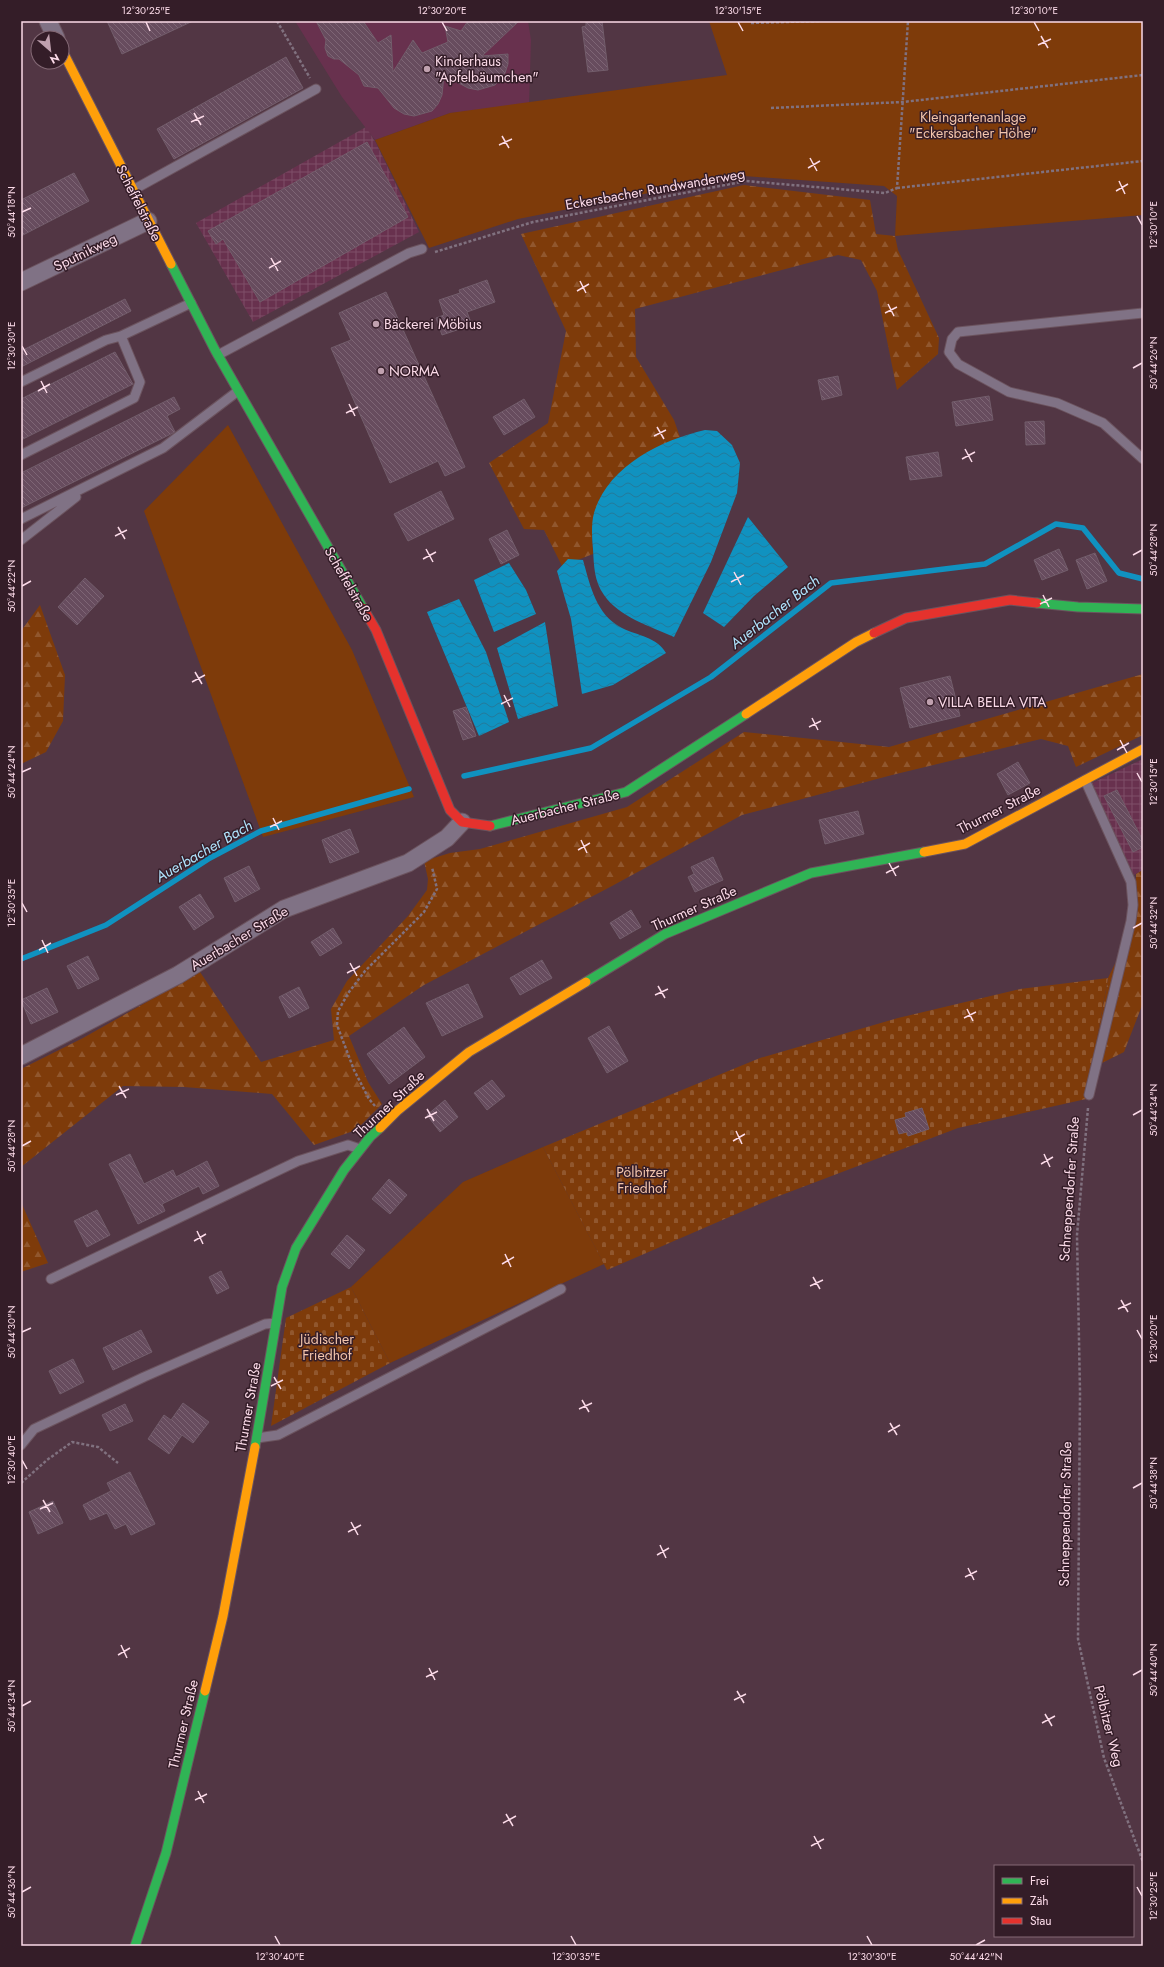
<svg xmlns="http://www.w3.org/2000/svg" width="1164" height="1967" viewBox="0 0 1164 1967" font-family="Jost,sans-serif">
<defs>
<pattern id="industrial-grid" width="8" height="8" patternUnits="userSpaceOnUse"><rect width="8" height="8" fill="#68314e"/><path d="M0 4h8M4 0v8" fill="none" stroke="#7e4e68"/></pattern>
<pattern id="forest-firs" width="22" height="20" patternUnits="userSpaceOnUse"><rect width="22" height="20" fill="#7e3b0a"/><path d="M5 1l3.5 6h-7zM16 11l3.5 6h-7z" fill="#91572e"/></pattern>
<pattern id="cemetery-stones" width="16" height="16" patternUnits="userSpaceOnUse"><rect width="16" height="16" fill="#7e3b0a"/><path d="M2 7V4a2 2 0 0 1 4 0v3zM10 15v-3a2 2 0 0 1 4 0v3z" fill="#91572e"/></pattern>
<pattern id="water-waves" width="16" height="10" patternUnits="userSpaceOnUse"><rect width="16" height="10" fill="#1092c0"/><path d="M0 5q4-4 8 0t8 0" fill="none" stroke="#227a9b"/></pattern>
<pattern id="building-back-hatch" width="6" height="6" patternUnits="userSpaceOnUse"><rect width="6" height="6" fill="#674c5e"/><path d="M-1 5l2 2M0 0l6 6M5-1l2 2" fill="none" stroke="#7e6575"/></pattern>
</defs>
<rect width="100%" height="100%" fill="#523644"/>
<path fill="#68314e" d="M 295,21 L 528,21 L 531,40 L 529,106 L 450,113 L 375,140 L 342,97 Z"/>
<path fill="url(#industrial-grid)" d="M 366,127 L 376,143 L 419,232 L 253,322 L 196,223 Z
M 1143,759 L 1143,870 L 1134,875 L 1090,784 Z"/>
<path fill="#7e3b0a" d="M 709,21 L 1143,21 L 1143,215 L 895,236 L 897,196 L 884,186 L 744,176 L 709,181 L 518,219 L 429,248 L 375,140 L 450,113 L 727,75 Z
M 228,425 L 352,650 L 414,797 L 263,837 L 144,511 Z
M 543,1147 L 604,1264 L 390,1363 L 351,1287 L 463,1182 Z"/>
<path fill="url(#forest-firs)" d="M 744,185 L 870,200 L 876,234 L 895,236 L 898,250 L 939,338 L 938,354 L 897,390 L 877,291 L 861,260 L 838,255 L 635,309 L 636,357 L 674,420 L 680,437 L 645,454 L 592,538 L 593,554 L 562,566 L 544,530 L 524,529 L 489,463 L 548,423 L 566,331 L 521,234 Z
M 40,605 L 65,675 L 63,721 L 46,752 L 21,764 L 21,631 Z
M 1143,674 L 1143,735 L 1076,767 L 1068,746 L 1041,739 L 892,775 L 742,815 L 612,886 L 424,985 L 349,1036 L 368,1082 L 382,1104 L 356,1130 L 314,1145 L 272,1094 L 184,1087 L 123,1086 L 21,1167 L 21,1069 L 83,1038 L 200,972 L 261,1062 L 334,1040 L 331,1009 L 347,981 L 408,916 L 427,890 L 428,879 L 424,861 L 450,853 L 480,849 L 627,807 L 744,732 L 889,747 Z
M 1143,870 L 1143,1003 L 1124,1052 L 1092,1068 L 1108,978 L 1136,921 L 1136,874 Z
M 21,1202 L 48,1263 L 21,1272 Z"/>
<path fill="url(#cemetery-stones)" d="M 1108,978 L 1086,1099 L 958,1128 L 771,1199 L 607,1270 L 543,1147 L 760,1058 L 898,1018 L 1020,989 Z
M 351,1287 L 390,1363 L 271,1426 L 286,1318 Z"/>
<path fill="url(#water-waves)" d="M 705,430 L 717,431 L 732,445 L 740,463 L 737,493 L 711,562 L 674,637 C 650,626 619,617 604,595 C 594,581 594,566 593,549 C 592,538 591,524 594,513 C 608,466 661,440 705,430 Z
M 748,517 L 788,567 L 754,596 L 724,627 L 703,613 Z
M 568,559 L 583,560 C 590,585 596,615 622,628 C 638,636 657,637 666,653 L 613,685 L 582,694 L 571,619 L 557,571 Z
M 509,563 L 526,590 L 536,614 L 494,632 L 474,580 Z
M 459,599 L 486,652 L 509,722 L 479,736 L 427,612 Z
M 545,622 L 558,706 L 518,719 L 497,648 Z"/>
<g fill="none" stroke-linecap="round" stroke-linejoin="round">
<path stroke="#1092c0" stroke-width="5.5" d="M 464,776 L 591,748 L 711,677 L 831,583 L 985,564 L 1056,524 L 1083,528 L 1119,573 L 1143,579
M 21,959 L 106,925 L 210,858 L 261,831 L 409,789"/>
</g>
<path fill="url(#building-back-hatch)" stroke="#725d6b" d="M 107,21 L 193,21 L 122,54 Z
M 316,21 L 363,21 L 378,43 L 391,35 L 393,72 L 413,40 L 422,53 L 448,42 L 445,26 L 461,31 L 468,21 L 519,21 L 482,56 L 508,54 L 508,64 L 505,73 L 495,85 L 478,90 L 468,88 L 444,75 L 442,95 L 438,104 L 432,111 L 414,116 L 404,114 L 394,108 L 378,88 L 364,86 L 359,75 L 339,59 L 334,59 L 328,56 L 325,48 L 326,40 Z
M 586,21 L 602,21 L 608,70 L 588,72 L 582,27 L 586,26 Z
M 286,57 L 303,88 L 174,159 L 157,129 Z
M 367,142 L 408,217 L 260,302 L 223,239 L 216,244 L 208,231 Z
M 74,173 L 89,201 L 21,236 L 21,200 Z
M 487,280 L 495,302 L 467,312 L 472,325 L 442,335 L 436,318 L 444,315 L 439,300 L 460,293 L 459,290 Z
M 386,292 L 465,467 L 445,476 L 438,461 L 390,483 L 331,348 L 351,340 L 339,313 Z
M 125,299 L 131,311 L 21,367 L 21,351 Z
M 115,352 L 133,384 L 21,440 L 21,399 Z
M 838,376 L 842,395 L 822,400 L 818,380 Z
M 989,396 L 993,420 L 956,426 L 952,402 Z
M 174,397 L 180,409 L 167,416 L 175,432 L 173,433 L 21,508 L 21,473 Z
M 524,399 L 535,417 L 504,435 L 493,417 Z
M 1044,421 L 1045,444 L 1026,445 L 1025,422 Z
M 938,452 L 942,476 L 910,480 L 906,457 Z
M 441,491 L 454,519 L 408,541 L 394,514 Z
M 507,530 L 519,555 L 501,564 L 489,539 Z
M 1059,549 L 1068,570 L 1042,580 L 1034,560 Z
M 1095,553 L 1107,581 L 1087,589 L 1076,560 Z
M 85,578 L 104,596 L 77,625 L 58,607 Z
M 950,676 L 960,716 L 910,728 L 900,688 Z
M 466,707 L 476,736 L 463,740 L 453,711 Z
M 1018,762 L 1030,783 L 1008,795 L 997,774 Z
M 1117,790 L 1143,841 L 1143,847 L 1133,852 L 1104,796 Z
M 858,811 L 864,834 L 825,844 L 819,820 Z
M 350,829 L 359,852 L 330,863 L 322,840 Z
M 713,857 L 723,880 L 695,892 L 688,877 L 694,874 L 691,867 Z
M 249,866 L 260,889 L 235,902 L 224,878 Z
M 200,894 L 214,917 L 194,930 L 179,907 Z
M 631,910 L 641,927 L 620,939 L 610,923 Z
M 333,928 L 342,943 L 320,956 L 311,942 Z
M 88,956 L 99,979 L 78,989 L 67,966 Z
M 542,960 L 552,978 L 520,995 L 510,978 Z
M 468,984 L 483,1017 L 442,1036 L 426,1003 Z
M 299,987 L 309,1008 L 289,1018 L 279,997 Z
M 47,988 L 58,1012 L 31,1024 L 21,1000 Z
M 609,1026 L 628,1061 L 607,1073 L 588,1038 Z
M 404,1027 L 425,1057 L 389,1084 L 367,1054 Z
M 492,1080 L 505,1096 L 487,1110 L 474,1093 Z
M 445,1100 L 458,1117 L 440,1132 L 427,1115 Z
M 922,1108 L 929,1129 L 908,1136 L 907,1132 L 899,1134 L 895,1120 L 906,1117 L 905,1113 Z
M 130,1154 L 144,1184 L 173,1170 L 176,1177 L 207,1161 L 219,1186 L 203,1194 L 199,1186 L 162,1204 L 165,1211 L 138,1224 L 109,1164 Z
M 389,1179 L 407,1195 L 390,1214 L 372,1199 Z
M 97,1210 L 110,1235 L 87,1247 L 74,1221 Z
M 347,1235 L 365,1250 L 349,1269 L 331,1254 Z
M 221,1271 L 229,1288 L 217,1294 L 209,1277 Z
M 141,1330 L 152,1352 L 113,1370 L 103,1348 Z
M 73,1359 L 84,1382 L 60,1394 L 49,1371 Z
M 183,1403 L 209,1422 L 193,1443 L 182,1435 L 169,1454 L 148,1439 L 164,1415 L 171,1420 Z
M 125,1404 L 133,1421 L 110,1431 L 102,1415 Z
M 130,1472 L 155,1524 L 131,1535 L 126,1524 L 115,1529 L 107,1513 L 90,1520 L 83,1505 L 111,1491 L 107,1483 Z
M 53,1501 L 63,1523 L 38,1534 L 29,1512 Z"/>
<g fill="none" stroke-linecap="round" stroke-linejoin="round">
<defs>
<path id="lane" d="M 133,190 L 316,89
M 1143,313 L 958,332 L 952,339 L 949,352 L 958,364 L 1009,392 L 1057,403 L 1103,423 L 1143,459
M 218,355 L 409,253 L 422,249
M 21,382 L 106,340 L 121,336 L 191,303
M 21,455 L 134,398 L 140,382 L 121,336
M 21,519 L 163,448 L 238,391
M 21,540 L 76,497
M 1085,780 L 1131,882 L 1133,905 L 1131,921 L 1089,1095
M 51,1279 L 298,1161 L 348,1145 L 360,1149
M 257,1438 L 278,1435 L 561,1289
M 21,1445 L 34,1429 L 144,1377 L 265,1324 L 276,1323"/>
<path id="street" d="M 48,21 L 56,38
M 21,282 L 148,221
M 21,1056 L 178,975 L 284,909 L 408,863 L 447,838 L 462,822"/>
<path id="fast" d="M 171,264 L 215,350 L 363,608
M 1037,603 L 1078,607 L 1143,609
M 490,826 L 626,792 L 746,714
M 586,982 L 665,934 L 811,873 L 924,852
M 255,1447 L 282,1287 L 296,1248 L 344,1170 L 370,1137 L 380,1128
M 135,1946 L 166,1853 L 205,1691"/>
<path id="slow" d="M 62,50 L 171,264
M 746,714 L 856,642 L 874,633
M 924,852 L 965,844 L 1143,749
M 380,1128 L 397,1111 L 469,1052 L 586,982
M 205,1691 L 223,1616 L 255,1447"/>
<path id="jam" d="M 363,608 L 376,630 L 450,810 L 462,822 L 490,826
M 874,633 L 906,618 L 1010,600 L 1037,603"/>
</defs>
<use href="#lane" stroke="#6b535e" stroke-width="11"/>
<use href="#street" stroke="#6b535e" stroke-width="19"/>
<use href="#fast" stroke="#6b535e" stroke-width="11"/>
<use href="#slow" stroke="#6b535e" stroke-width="11"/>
<use href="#jam" stroke="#6b535e" stroke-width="11"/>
<path stroke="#80717f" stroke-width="2.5" stroke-dasharray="3 2" stroke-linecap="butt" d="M 277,21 L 310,78
M 751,23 L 820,21
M 771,108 L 903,102 L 1143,75
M 897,188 L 1143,161
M 435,252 L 533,222 L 746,181 L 885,193 L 897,188 L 908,21
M 375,1106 L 369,1099 L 354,1070 L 337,1025 L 338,1011 L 349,992 L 365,971 L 424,912 L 437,889 L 432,867
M 1088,1108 L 1077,1235 L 1080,1392 L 1078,1639 L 1104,1758 L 1143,1862
M 21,1483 L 47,1460 L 72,1442 L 98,1447 L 118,1463"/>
<use href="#lane" stroke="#807285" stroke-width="9"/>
<use href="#street" stroke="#807285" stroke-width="17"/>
<use href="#fast" stroke="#30b455" stroke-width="9"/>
<use href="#slow" stroke="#ff9f0a" stroke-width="9"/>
<use href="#jam" stroke="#e5322d" stroke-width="9"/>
</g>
<path fill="none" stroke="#fbdae8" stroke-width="1.5" d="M 146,22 L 150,31M 442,22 L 447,31M 738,22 L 743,31M 1034,22 L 1039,31M 1041,36 L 1048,48M 1038,45 L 1051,39M 194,113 L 201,125M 191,122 L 204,116M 502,136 L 509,148M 499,145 L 512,139M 810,158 L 817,171M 808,168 L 820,161M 1119,181 L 1125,194M 1116,191 L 1128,184M 22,212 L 31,208M 1137,216 L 1142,225M 271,258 L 278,271M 269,268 L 281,261M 580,281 L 586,293M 577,291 L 589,284M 888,304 L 894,316M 885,313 L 897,307M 22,346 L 27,355M 1133,368 L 1142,363M 41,381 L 47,393M 38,391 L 50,384M 349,404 L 355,416M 346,413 L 358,407M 657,427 L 664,439M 654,436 L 666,430M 965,449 L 972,462M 962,459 L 975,452M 118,527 L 125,539M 115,536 L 127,530M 426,549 L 433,562M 1133,555 L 1142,550M 423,559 L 436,552M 734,572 L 741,585M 731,582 L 744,575M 22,586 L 31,581M 1043,595 L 1049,607M 1040,604 L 1052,598M 195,672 L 202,684M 192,682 L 205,675M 504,695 L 510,707M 501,704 L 513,698M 812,718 L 818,730M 809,727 L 821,721M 1120,740 L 1127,753M 1117,750 L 1129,743M 22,772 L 31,768M 1137,773 L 1142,782M 273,818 L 279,830M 270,827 L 282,821M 581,840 L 587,853M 578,850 L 590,843M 889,863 L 896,876M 886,873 L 899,866M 22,903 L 27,912M 1133,928 L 1142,923M 42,940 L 48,953M 39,950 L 51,943M 350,963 L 357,976M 347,973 L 360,966M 658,986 L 665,998M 655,995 L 668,989M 967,1009 L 973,1021M 964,1018 L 976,1012M 119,1086 L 126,1098M 116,1095 L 129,1089M 427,1109 L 434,1121M 1133,1115 L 1142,1110M 425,1118 L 437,1112M 736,1131 L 742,1144M 733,1141 L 745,1134M 22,1146 L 31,1141M 1044,1154 L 1050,1167M 1041,1164 L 1053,1157M 197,1231 L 203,1244M 194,1241 L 206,1234M 505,1254 L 511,1267M 502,1264 L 514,1257M 813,1277 L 820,1289M 810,1286 L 823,1280M 1121,1300 L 1128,1312M 1118,1309 L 1131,1303M 1137,1330 L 1142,1339M 22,1332 L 31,1328M 274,1377 L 281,1389M 271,1386 L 283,1380M 582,1400 L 589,1412M 579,1409 L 592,1403M 890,1423 L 897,1435M 888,1432 L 900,1425M 22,1460 L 27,1469M 1133,1488 L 1142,1483M 43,1500 L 50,1512M 40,1509 L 53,1503M 351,1522 L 358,1535M 348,1532 L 361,1525M 660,1545 L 666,1558M 657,1555 L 669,1548M 968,1568 L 974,1580M 965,1577 L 977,1571M 121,1645 L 127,1658M 118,1655 L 130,1648M 429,1668 L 435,1680M 1133,1675 L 1142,1670M 426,1677 L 438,1671M 737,1691 L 744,1703M 734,1700 L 746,1694M 22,1706 L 31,1701M 1045,1714 L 1052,1726M 1042,1723 L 1055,1716M 198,1791 L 204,1803M 195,1800 L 207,1794M 506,1814 L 513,1826M 503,1823 L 516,1816M 814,1836 L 821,1849M 811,1846 L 824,1839M 1137,1887 L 1142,1896M 22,1892 L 31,1887M 275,1936 L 280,1945M 571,1936 L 576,1945M 867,1936 L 872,1945M 976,1945 L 985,1940"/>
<g fill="#c0a1af" stroke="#341d28" stroke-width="1.5">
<circle cx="427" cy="69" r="4"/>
<circle cx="376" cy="324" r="4"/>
<circle cx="381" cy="371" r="4"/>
<circle cx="930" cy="702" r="4"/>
</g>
<g text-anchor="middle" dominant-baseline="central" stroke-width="3" stroke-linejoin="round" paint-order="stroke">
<g font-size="14" fill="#fbdae8" stroke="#341d28" text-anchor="start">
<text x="435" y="61">Kinderhaus<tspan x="435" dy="16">"Apfelbäumchen"</tspan></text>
<text x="384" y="324">Bäckerei Möbius</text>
<text x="389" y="371">NORMA</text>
<text x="938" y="702">VILLA BELLA VITA</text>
</g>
<g font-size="14" fill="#f3c5ac" stroke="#341d28">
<text x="973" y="117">Kleingartenanlage<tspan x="973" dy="16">"Eckersbacher Höhe"</tspan></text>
<text x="642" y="1172">Pölbitzer<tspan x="642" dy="16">Friedhof</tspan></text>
<text x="327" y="1339">Jüdischer<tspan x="327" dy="16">Friedhof</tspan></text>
</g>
<g font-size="14" fill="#fbdae8" stroke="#341d28">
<text transform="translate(655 189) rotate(-10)">Eckersbacher Rundwanderweg</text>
<text transform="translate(139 203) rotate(63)">Scheffelstraße</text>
<text transform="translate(85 252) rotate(-26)">Sputnikweg</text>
<text transform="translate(349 584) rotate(60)">Scheffelstraße</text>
<text transform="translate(565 807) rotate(-14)">Auerbacher Straße</text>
<text transform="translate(999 809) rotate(-27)">Thurmer Straße</text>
<text transform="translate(694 908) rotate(-24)">Thurmer Straße</text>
<text transform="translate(239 938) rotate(-31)">Auerbacher Straße</text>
<text transform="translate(389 1104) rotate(-43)">Thurmer Straße</text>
<text transform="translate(1069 1189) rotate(-86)">Schneppendorfer Straße</text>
<text transform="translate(248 1407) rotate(-80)">Thurmer Straße</text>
<text transform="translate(1065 1514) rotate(-89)">Schneppendorfer Straße</text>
<text transform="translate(183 1724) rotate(-77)">Thurmer Straße</text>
<text transform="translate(1109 1726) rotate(76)">Pölbitzer Weg</text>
</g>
<g font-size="15" font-style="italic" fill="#afe2fb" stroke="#341d28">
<text transform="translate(775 612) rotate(-38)">Auerbacher Bach</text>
<text transform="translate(204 851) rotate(-30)">Auerbacher Bach</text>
</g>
</g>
<rect width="1164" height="1967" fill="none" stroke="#341d28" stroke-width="44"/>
<rect x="994" y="1865" width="140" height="72" fill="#341d28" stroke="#846975"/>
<rect x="1002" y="1878" width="20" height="6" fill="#30b455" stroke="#846975"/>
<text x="1030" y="1885" font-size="12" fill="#fbdae8">Frei</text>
<rect x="1002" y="1898" width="20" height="6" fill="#ff9f0a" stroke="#846975"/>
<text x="1030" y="1905" font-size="12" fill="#fbdae8">Zäh</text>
<rect x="1002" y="1918" width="20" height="6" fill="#e5322d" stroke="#846975"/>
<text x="1030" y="1925" font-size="12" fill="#fbdae8">Stau</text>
<g transform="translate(50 50) rotate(152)"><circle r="19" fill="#341d28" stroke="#846975"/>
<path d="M0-3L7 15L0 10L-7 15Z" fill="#c0a1af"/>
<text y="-6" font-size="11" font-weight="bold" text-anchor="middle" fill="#fbdae8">N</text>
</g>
<rect x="22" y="22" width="1120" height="1923" fill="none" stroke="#fbdae8" stroke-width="1.5"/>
<g font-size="10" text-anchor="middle" fill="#fbdae8">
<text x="146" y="14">12°30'25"E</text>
<text x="442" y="14">12°30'20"E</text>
<text x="738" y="14">12°30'15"E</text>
<text x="1034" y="14">12°30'10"E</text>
<text transform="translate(11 212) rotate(-90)" y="4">50°44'18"N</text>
<text transform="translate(1153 225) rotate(-90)" y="4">12°30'10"E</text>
<text transform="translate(11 346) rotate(-90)" y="4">12°30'30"E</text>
<text transform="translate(1153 363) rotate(-90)" y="4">50°44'26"N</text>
<text transform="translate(1153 550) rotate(-90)" y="4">50°44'28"N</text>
<text transform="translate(11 586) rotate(-90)" y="4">50°44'22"N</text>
<text transform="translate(11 772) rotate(-90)" y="4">50°44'24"N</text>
<text transform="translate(1153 782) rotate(-90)" y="4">12°30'15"E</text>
<text transform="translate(11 903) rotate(-90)" y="4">12°30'35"E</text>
<text transform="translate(1153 923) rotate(-90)" y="4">50°44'32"N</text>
<text transform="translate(1153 1110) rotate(-90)" y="4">50°44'34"N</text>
<text transform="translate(11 1146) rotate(-90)" y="4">50°44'28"N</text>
<text transform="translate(11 1332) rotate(-90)" y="4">50°44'30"N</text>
<text transform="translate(1153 1339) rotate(-90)" y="4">12°30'20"E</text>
<text transform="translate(11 1460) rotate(-90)" y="4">12°30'40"E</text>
<text transform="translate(1153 1483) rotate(-90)" y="4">50°44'38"N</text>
<text transform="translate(1153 1670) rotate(-90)" y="4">50°44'40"N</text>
<text transform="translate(11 1706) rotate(-90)" y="4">50°44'34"N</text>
<text transform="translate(11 1892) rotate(-90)" y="4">50°44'36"N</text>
<text transform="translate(1153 1896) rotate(-90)" y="4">12°30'25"E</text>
<text x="280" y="1960">12°30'40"E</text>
<text x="576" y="1960">12°30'35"E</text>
<text x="872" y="1960">12°30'30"E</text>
<text x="976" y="1960">50°44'42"N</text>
</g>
</svg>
